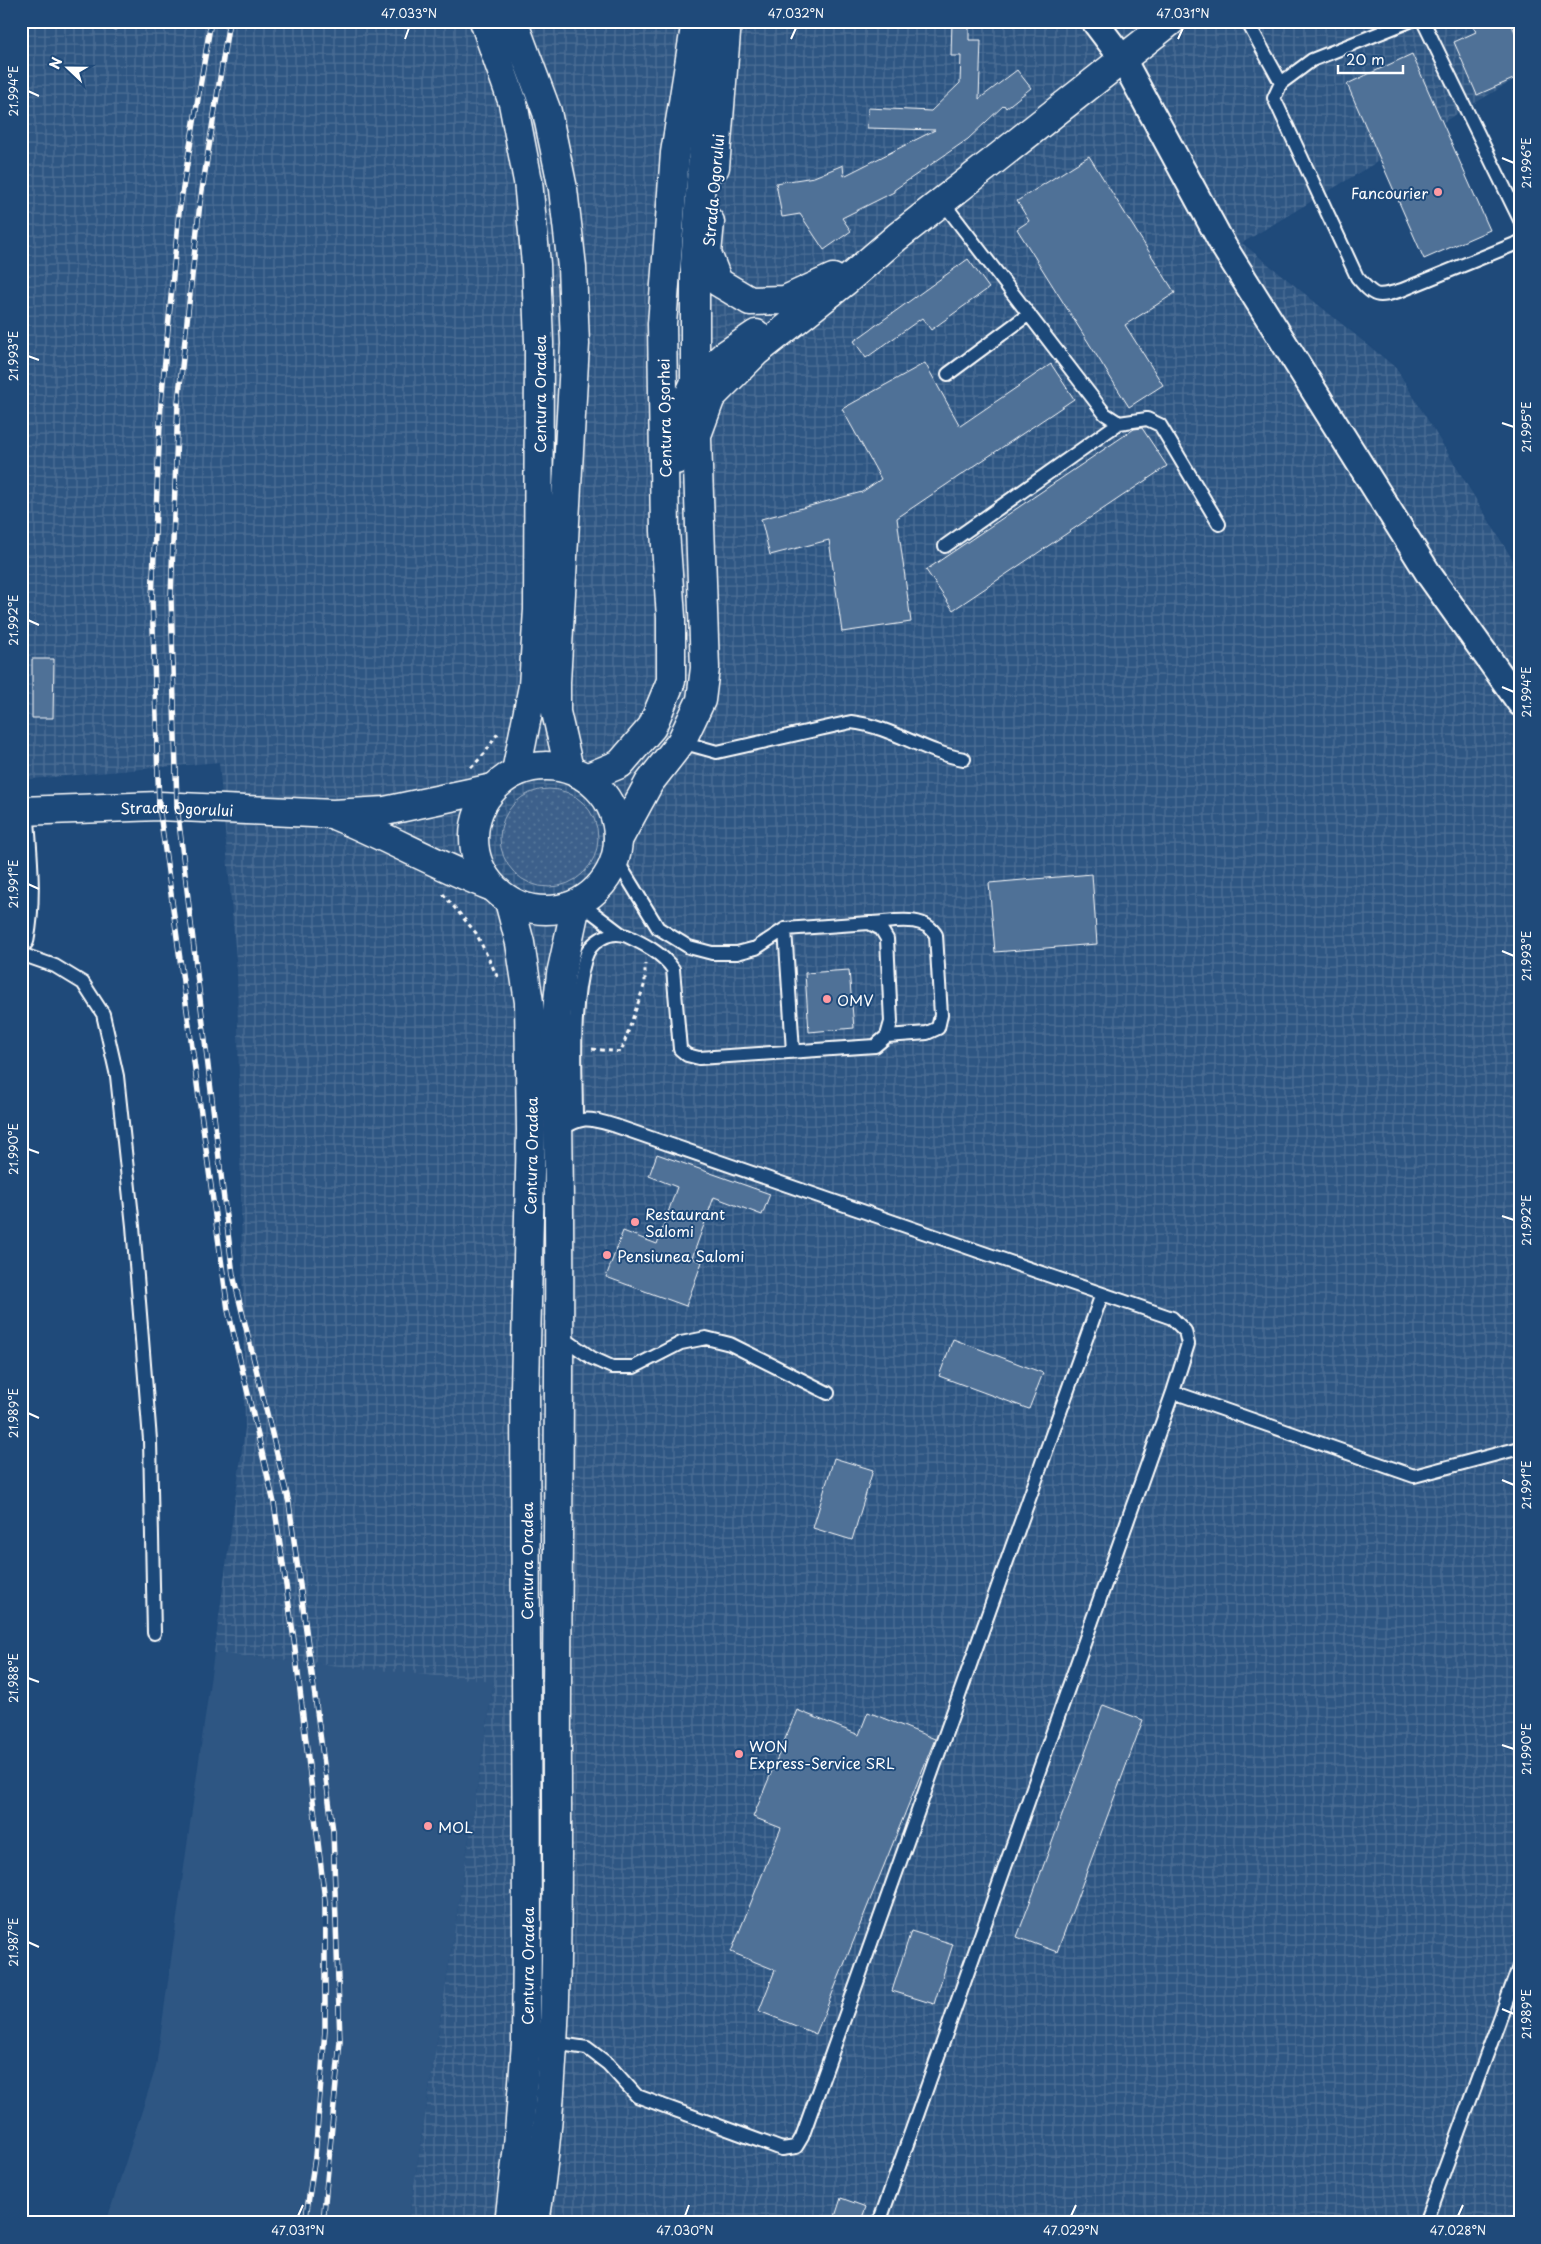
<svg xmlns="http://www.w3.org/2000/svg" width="1541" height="2244" viewBox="0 0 1541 2244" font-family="'Playpen Sans',sans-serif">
<defs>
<pattern id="industrial-grid" width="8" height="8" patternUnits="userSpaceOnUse" patternTransform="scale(1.25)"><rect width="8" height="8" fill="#2e5683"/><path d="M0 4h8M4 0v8" fill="none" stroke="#4d6f96"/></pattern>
<pattern id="grass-dots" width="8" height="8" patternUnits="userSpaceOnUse" patternTransform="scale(1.25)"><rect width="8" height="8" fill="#3c618b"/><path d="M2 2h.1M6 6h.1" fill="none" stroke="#59799c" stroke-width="1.8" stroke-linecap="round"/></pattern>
</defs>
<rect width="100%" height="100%" fill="#1f4a7a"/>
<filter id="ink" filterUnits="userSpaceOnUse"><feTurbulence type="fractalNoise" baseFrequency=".02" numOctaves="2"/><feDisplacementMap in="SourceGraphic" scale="10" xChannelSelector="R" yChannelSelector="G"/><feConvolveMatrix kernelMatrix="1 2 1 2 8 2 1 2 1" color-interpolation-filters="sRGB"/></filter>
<g filter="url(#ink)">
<path fill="#2e5683" d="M 214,1653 L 494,1681 L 408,2223 L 106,2223 L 156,2067 Z"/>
<path fill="url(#industrial-grid)" d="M 21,21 L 1520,21 L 1520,76 L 1242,243 L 1396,368 L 1520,572 L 1520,2223 L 408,2223 L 494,1682 L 214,1653 L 245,1428 L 237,970 L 219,762 L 21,780 Z"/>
<path fill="url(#grass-dots)" stroke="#9eb0c5" d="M500 838a49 49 0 1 1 98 0a49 49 0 1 1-98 0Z"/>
<path fill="#507197" stroke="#fff" d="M 952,21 L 969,22 L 969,40 L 981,40 L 979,99 L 1017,70 L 1031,88 L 1006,108 L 1004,105 L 968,139 L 894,190 L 894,192 L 842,218 L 851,231 L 824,250 L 800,214 L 782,217 L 776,183 L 814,177 L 843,165 L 844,176 L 935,130 L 867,128 L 868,108 L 931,111 L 960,83 L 961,56 L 951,56 Z
M 1471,21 L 1510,21 L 1520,43 L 1520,76 L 1477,95 L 1454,42 L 1476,32 Z
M 1412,54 L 1490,230 L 1424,259 L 1347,84 Z
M 1089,156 L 1175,293 L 1125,325 L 1163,385 L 1129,407 L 1017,229 L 1029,221 L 1017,201 Z
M 968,259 L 989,288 L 931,330 L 922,318 L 866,358 L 854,341 Z
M 925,363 L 960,426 L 1051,364 L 1074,399 L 897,518 L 911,622 L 842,632 L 829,540 L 770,555 L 761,519 L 862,492 L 881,479 L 842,409 Z
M 1142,428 L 1167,466 L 953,610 L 926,570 L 1134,429 Z
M 32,659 L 54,659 L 53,718 L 32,718 Z
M 1092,874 L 1097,944 L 995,952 L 989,883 Z
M 849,970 L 854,1028 L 809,1032 L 805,973 Z
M 657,1154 L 770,1194 L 762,1215 L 714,1197 L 692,1258 L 702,1262 L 686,1306 L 606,1277 L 623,1231 L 657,1244 L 677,1187 L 649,1176 Z
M 953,1339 L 1043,1373 L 1029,1409 L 939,1376 Z
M 834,1458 L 873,1470 L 852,1540 L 813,1528 Z
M 1103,1705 L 1143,1720 L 1057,1952 L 1017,1937 Z
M 797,1710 L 859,1735 L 868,1712 L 935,1739 L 816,2034 L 759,2011 L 775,1970 L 731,1952 L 781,1828 L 753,1817 Z
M 911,1931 L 953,1944 L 934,2004 L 892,1991 Z
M 841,2198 L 866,2207 L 860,2223 L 833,2223 Z"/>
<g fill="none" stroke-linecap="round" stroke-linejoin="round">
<defs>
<path id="service" d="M 109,21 L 114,22
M 1247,21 L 1281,83
M 1410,21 L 1312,60 L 1281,83 L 1274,98 L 1357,277 C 1375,298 1376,298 1402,290 L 1520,242
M 1423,21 L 1520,220
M 942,201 L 1105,414 L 1119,423 L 1147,419 L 1160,425 L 1219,524
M 948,374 L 1029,314
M 945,546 L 1119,423
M 681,742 L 717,752 L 851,722 C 893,727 923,752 964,759
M 580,903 L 621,934
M 870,923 C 893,922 924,914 936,935 L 941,1015 L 938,1028 L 927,1033 L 887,1036
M 785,929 L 793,1051
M 21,954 L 55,966 L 83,983 L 103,1014 L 117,1076 L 133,1226 L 150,1440 L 154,1633
M 576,1120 C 576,1071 571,1006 585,959 C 589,942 610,929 627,936 C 644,944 662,953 673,969 L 680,1049 L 687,1055 L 699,1058 L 875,1046 L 887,1036 L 891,1022 L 887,939 L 881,929 L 869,923 L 785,929 L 756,948 L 737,953 L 712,953 L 689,947 L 658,928 L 616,859
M 558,1131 C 584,1115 588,1118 616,1126 L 1172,1318 L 1185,1331 L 1188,1344 L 1173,1392 L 879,2223
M 559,1335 L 592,1358 L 612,1367 L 634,1367 L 681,1343 L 706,1338 L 730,1344 L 828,1393
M 1173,1392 L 1414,1476 L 1520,1448
M 553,2043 L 587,2048 L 608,2064 L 637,2096 L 782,2149 L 796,2147 L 802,2137 L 1102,1294
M 1425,2223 L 1520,1964"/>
<path id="minor" d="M 1094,21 L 1122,58 L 1224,247 L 1430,576 L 1520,703
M 21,814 C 24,855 29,898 21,939"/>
<path id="tertiary" d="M 715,167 L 727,21
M 710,222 L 707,253 L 718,282 L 750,301 L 785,300 L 833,278
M 697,435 L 711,397 L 756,352 L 847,280 L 897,237 L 1171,21
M 676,460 L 675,427 L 695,382 L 725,355 L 756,334"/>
<g id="secondary">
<path id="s1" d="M 21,811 L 159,806 L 333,814 L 385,811 L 493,788"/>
<path d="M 336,816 C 389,838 437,865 490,886"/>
</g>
<path id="primary" d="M 484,21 L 513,103 L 528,181 L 536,264 L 539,343 L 538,610 L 533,686 L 516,772
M 513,21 L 547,112 L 563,189 L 572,267 L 575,344 L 556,682 L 556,712 L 569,769"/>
<g id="trunk">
<circle cx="546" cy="838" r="72"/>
<path d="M 586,778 L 620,764 L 652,727 L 671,681 L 671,617 L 665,531 L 662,324 L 675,153 L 696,21"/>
<path d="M 618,840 L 649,783 L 681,742 L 701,700 L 705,668 L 695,382 L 695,264 L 709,69 L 716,21"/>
<path id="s2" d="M 509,2223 L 518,2146 L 526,2043 L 527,1934 L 525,1389 L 531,1130 L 529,1002 L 520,943 L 509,901"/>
<path d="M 535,2223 C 563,2048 556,1868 557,1691 C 558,1468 562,1244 556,1020 L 561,974 L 576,905"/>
</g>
</defs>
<use href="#service" stroke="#fff" stroke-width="16"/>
<use href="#minor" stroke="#fff" stroke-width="29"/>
<use href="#tertiary" stroke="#fff" stroke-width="31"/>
<use href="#secondary" stroke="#fff" stroke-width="31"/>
<use href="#primary" stroke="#fff" stroke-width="31"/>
<use href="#trunk" stroke="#fff" stroke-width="31"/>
<path stroke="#fff" stroke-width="3" stroke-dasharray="4 4" stroke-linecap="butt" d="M 471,768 L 485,753 L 498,733
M 443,894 L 476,933 L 499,980
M 592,1049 L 621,1052 L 645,983 L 645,964"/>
<use href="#service" stroke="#1f4a7a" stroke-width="12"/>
<use href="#minor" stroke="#1f4a7a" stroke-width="25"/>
<use href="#tertiary" stroke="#1f4a7a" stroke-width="28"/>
<use href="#secondary" stroke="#1f4a7a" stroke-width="28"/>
<use href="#primary" stroke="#1f4a7a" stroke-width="28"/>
<use href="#trunk" stroke="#1f4a7a" stroke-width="28"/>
<defs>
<path id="rail" d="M 211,21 L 179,212 L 161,403 L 152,598 L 159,806 L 228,1310 L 274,1503 L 294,1640 L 325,1901 L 325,2030 L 315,2157 L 305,2223
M 229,21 L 200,203 L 178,403 L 171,597 L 177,806 L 233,1275 L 289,1503 L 333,1831 L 340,2041 L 323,2223"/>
</defs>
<use href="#rail" stroke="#fff" stroke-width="5.5"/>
<use href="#rail" stroke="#1f4a7a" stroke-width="4" stroke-dasharray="11" stroke-linecap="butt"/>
</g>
</g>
<path fill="none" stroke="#fff" stroke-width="2" d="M 405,39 L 409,28M 791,39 L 796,28M 1178,39 L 1183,28M 28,91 L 39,96M 1502,158 L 1514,163M 28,356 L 39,360M 1502,423 L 1514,427M 28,620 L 39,625M 1502,687 L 1514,692M 28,884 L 39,889M 1502,951 L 1514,956M 28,1149 L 39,1153M 1502,1216 L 1514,1220M 28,1413 L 39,1418M 1502,1480 L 1514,1485M 28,1678 L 39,1682M 1502,1745 L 1514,1749M 28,1942 L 39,1947M 1502,2009 L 1514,2014M 298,2216 L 303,2205M 685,2216 L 689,2205M 1071,2216 L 1076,2205M 1458,2216 L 1463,2205"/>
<g fill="#ff9aa2" stroke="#1f4a7a" stroke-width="2">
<circle cx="1438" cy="192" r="5"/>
<circle cx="827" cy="999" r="5"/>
<circle cx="635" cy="1222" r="5"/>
<circle cx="607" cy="1255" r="5"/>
<circle cx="739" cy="1754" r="5"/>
<circle cx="428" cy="1826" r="5"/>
</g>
<g text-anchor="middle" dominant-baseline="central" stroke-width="4" stroke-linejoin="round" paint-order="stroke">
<g font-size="15" fill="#fff" stroke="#1f4a7a">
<text transform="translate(713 190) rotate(-85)">Strada Ogorului</text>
<text transform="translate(539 394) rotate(-90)">Centura Oradea</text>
<text transform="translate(664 418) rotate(-91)">Centura Oșorhei</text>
<text stroke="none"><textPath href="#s1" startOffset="156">Strada Ogorului</textPath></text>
<text stroke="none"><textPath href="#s2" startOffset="1068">Centura Oradea</textPath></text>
<text transform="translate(526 1561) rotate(-90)">Centura Oradea</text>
<text stroke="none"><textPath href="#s2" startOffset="258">Centura Oradea</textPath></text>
</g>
<g font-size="15" fill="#fff" stroke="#1f4a7a" text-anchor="start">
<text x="1428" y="192" text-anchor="end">Fancourier</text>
<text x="837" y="999">OMV</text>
<text x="645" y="1213">Restaurant<tspan x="645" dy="17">Salomi</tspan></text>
<text x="617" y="1255">Pensiunea Salomi</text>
<text x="749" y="1745">WON<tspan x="749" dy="17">Express-Service SRL</tspan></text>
<text x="438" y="1826">MOL</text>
</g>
</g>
<rect width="1541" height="2244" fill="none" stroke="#1f4a7a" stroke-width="55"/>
<g transform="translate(68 68) rotate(292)" stroke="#1f4a7a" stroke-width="4" paint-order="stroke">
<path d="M0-4L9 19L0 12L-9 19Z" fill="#ffffff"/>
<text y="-8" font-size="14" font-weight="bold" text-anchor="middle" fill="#ffffff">N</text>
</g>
<path d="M1338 65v8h65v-8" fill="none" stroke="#ffffff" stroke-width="2.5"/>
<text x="1346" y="65" font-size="15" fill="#ffffff" stroke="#1f4a7a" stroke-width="4" paint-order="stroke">20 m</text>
<rect x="28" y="28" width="1486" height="2188" fill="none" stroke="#fff" stroke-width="2"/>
<g font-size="12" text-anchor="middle" fill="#fff">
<text x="409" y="18">47.033°N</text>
<text x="796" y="18">47.032°N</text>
<text x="1183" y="18">47.031°N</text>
<text transform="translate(14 91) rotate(-90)" y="4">21.994°E</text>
<text transform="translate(1527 163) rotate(-90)" y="4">21.996°E</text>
<text transform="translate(14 356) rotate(-90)" y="4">21.993°E</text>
<text transform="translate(1527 427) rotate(-90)" y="4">21.995°E</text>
<text transform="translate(14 620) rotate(-90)" y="4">21.992°E</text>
<text transform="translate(1527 692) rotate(-90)" y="4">21.994°E</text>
<text transform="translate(14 884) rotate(-90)" y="4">21.991°E</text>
<text transform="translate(1527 956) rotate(-90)" y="4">21.993°E</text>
<text transform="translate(14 1149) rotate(-90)" y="4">21.990°E</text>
<text transform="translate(1527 1220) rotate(-90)" y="4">21.992°E</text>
<text transform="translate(14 1413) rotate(-90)" y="4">21.989°E</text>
<text transform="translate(1527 1485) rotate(-90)" y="4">21.991°E</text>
<text transform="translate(14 1678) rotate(-90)" y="4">21.988°E</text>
<text transform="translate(1527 1749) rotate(-90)" y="4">21.990°E</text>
<text transform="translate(14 1942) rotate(-90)" y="4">21.987°E</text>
<text transform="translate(1527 2014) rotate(-90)" y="4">21.989°E</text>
<text x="298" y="2235">47.031°N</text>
<text x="685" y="2235">47.030°N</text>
<text x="1071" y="2235">47.029°N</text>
<text x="1458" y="2235">47.028°N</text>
</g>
</svg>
